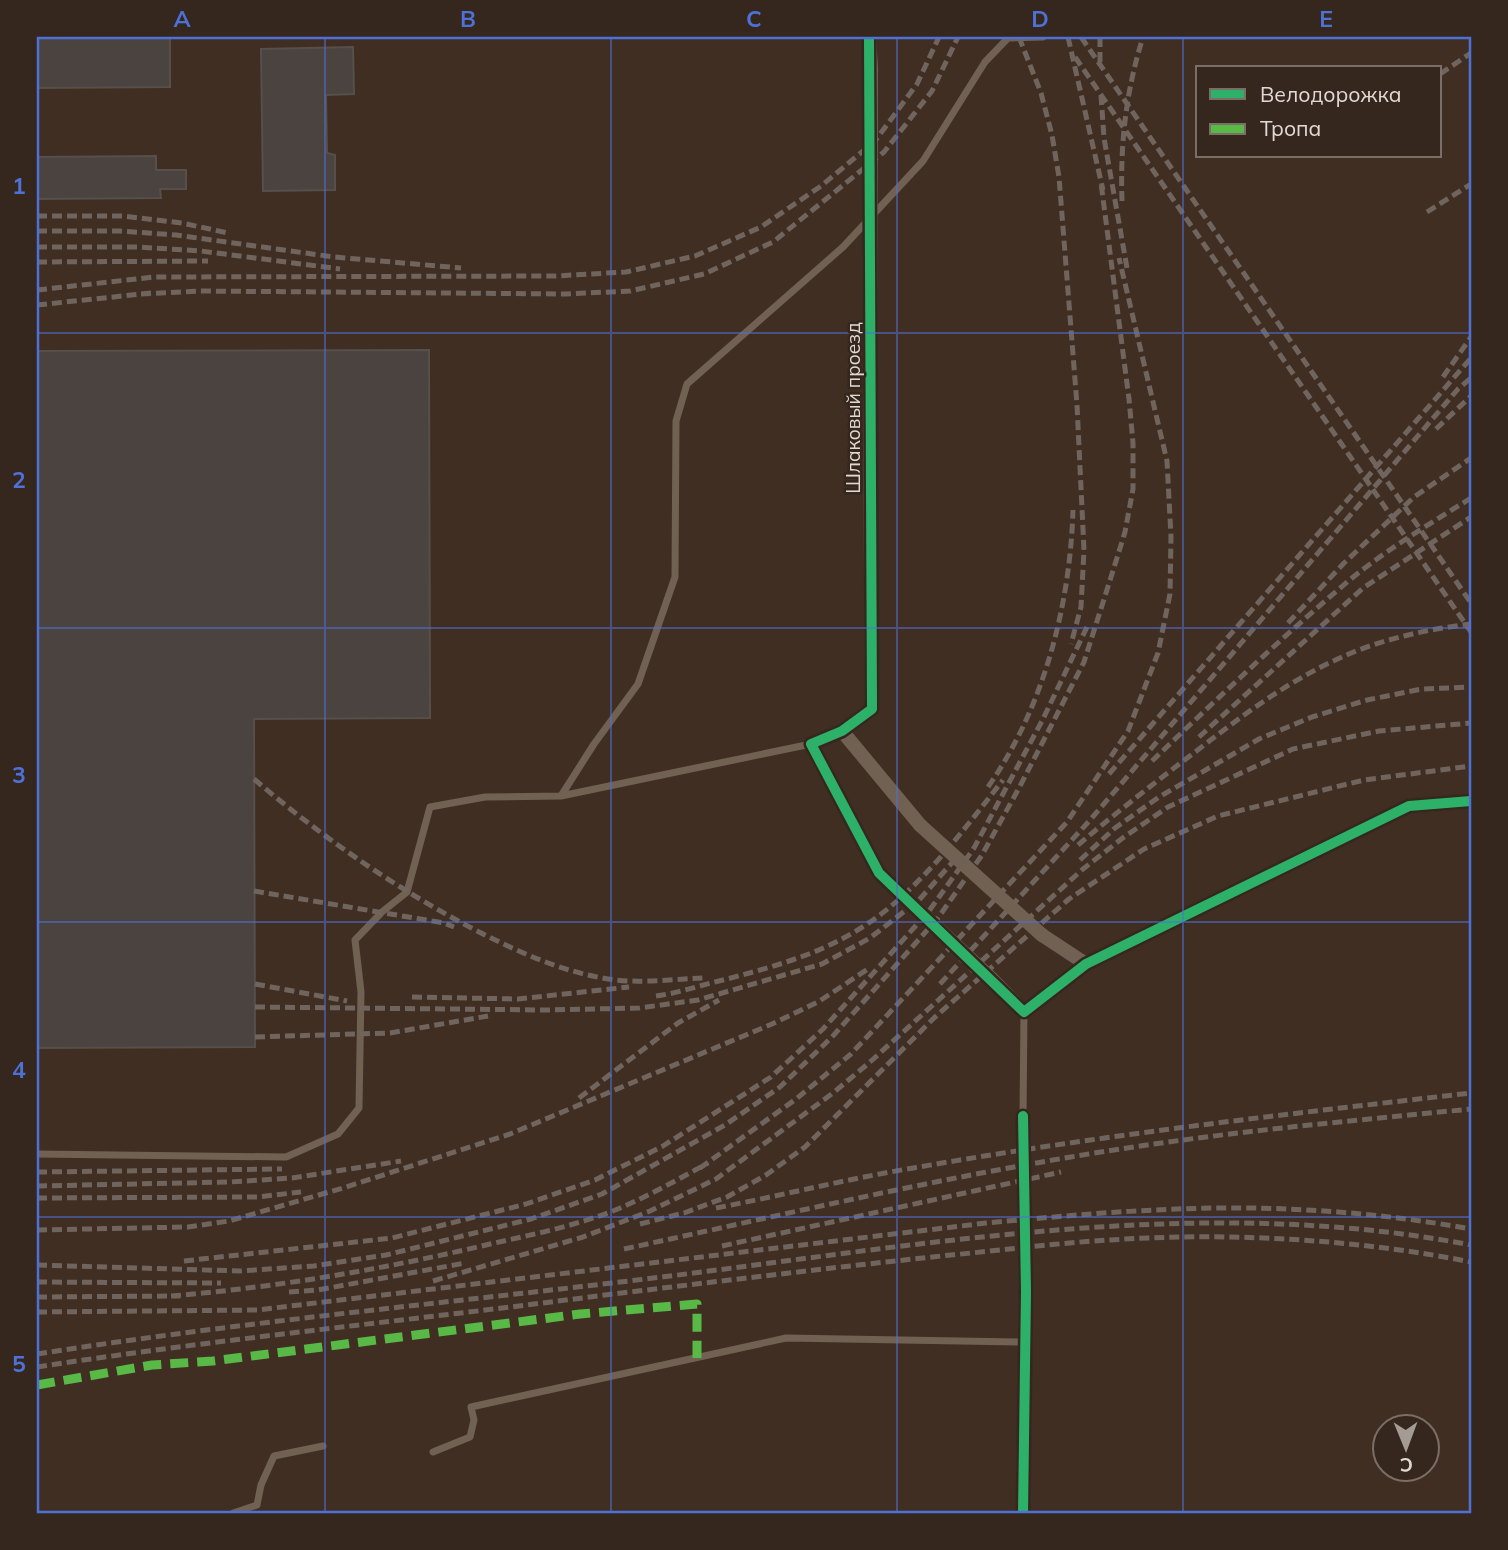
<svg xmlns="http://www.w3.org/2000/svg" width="1508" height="1550" viewBox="0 0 1508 1550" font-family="Mulish,sans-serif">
<rect width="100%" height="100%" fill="#302823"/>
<path fill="#402e22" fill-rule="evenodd" d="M 37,37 L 1471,37 L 1471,1513 L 37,1513 ZM 1198,68 L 1440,68 L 1440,156 L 1198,156 ZM 1386,1428 L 1428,1428 L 1428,1470 L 1386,1470 Z"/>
<path fill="#4a433f" stroke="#564f4b" stroke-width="2" d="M 37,37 L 170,37 L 170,87 L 37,88 Z
M 353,47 L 354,94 L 326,95 L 327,153 L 335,155 L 335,190 L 263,191 L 261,49 Z
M 156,156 L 156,170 L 186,170 L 186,189 L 160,189 L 161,198 L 37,199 L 37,157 Z
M 429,350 L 430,718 L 254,719 L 255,1047 L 37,1048 L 37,351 Z"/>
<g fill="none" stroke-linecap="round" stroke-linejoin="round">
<path stroke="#706153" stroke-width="7" d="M 811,744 L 561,796 L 594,744 L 638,684 L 675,577 L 676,421 L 687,384 L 843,247 L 923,161 L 985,62 L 1008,38 L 1043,37
M 1023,1116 L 1024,1012
M 37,1154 L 286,1157 L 338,1134 L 359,1108 L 361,992 L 355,940 L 382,912 L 407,892 L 430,807 L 485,797 L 561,796
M 433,1452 L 470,1437 L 474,1420 L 471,1407 L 786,1338 L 1025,1342
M 233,1513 L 257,1505 L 261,1485 L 274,1456 L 323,1446"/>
<path stroke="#706153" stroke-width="14" d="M 869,37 L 871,68
M 870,437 L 872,709 L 842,731 L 811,744 L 879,873
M 842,731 L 920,825
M 1042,935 L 1086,964
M 992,979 L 1024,1012 L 1086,964 L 1409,806 L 1471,801
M 1023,1513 L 1026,1292"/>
<path stroke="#70655e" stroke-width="5" stroke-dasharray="10 5" stroke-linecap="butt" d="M 1019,37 L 1041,93 L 1052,135 L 1059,177 L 1077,405 L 1084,550 L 1081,607 L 1071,644
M 1068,37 L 1103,190
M 1081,37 L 1471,603
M 1100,37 L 1100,67
M 1075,57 L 1471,632
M 1440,74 L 1471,53
M 1101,95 L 1104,138 L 1127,268
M 1122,201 C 1120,144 1126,91 1143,37
M 1427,212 L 1471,184
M 37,216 L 122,216 L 182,223 L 228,233
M 37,231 L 119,231 L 176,235 L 334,257 L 461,268
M 37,247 L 138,247 L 201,251 L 340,269
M 37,262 L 208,261
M 37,290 L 154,277 L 555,276 L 626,272 L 695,256 L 761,227 L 821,186 L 875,141 L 917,84 L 939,37
M 141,294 L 200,291 L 566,294 L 630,291 L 704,274 L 773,242 L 884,152 L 932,91 L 958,37
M 37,305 L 151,293
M 1443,377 L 1471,337
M 1436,429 L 1471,396
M 1288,623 L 1344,563 L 1414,497 L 1471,458
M 1199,737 L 1363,588 L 1471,517
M 1152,761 C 1217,699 1283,636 1352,578 C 1389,548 1431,523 1471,498
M 1109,774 L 1471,358
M 254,779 C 324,839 401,892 483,934 C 523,954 564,972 608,979 C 639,984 673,979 704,978
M 988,787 C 1044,707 1070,606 1073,510
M 1078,845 C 1117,812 1158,780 1199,749 C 1244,714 1290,680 1342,657 C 1382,639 1428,629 1471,624
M 1080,860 L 1115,828 L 1159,797 L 1259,739 L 1312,717 L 1367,700 L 1422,689 L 1471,687
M 254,891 L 444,923 L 454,927
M 255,984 L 347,1001
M 940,984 L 1091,819 L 1458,389 L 1471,378
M 656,996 C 679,993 701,985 723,980 C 789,963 845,947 897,901 C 937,866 970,822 1003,780
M 412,997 L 518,999 L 629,987
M 255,1007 L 547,1010 L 639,1008 L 698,1000 L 822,964 L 870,938 L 919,900 L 957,857
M 255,1037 L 390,1033 L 488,1016
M 579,1098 L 678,1023 L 719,1000
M 700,1168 L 796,1099 L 851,1054 L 1067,822 L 1128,731 L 1158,653 L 1170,594 L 1171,537 L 1167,461 L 1119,258
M 37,1172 L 282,1169
M 37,1186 L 230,1182 L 292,1178 L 401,1161
M 37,1198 L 257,1197 L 301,1192
M 716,1208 C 784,1195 851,1178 919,1167 C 1102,1135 1287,1114 1471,1093
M 640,1224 L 684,1213 L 727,1197 L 766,1175 L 805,1147 L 934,1018 L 1069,899 L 1144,849 L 1218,816 L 1364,780 L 1471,766
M 37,1230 L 188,1227 L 229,1221 L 343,1188 L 510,1134 L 772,1024 L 818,1002 L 868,969
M 722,1246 L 1061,1172
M 624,1249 C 773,1217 921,1182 1071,1157 C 1204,1134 1338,1122 1471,1109
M 184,1261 L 392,1238 L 526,1204 L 595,1180 L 663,1146 L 771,1077 L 823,1029 L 929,911 L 974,848 L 1043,719 L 1087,627
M 37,1265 L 240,1271 L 314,1266 L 386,1255 L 531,1219 L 602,1194 L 725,1125 L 780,1087 L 832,1037 L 938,918 L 982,855 L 1019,788 L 1084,662 L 1112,574 L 1125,532 L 1133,489 L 1133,443 L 1129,399 L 1101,183
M 433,1281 L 583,1237 L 650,1211 L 716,1179 L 833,1093 L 870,1062 L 1083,869 L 1124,837 L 1168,807 L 1293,749 L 1379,731 L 1471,723
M 37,1282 L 221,1283
M 289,1292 L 318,1290 L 465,1263
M 171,1296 C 279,1287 385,1269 490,1244 C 531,1235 574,1226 613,1211 C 645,1198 677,1180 708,1163
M 37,1297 L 180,1296
M 37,1312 L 257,1310 L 986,1223 C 1063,1216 1139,1209 1216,1208 C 1301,1207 1388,1214 1471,1229
M 37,1354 C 247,1321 459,1302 670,1276 C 935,1243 1206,1194 1471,1245
M 37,1367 C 225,1338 416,1320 605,1295 C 721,1281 836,1267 951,1255 C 1004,1250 1057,1243 1110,1240 C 1228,1232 1356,1239 1471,1262"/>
<path stroke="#706153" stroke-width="14" d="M 870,437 L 871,68
M 920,825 L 1042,935
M 879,873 L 992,979
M 1023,1116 L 1026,1292"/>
<path stroke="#58b947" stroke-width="9" stroke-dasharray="18 9" stroke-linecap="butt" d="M 37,1385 L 152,1365 L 213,1361 L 580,1314 L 697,1304 L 697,1358"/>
<defs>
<path id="cycleway" d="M 869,37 L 872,709 L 842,731 L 811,744 L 879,873 L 1024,1012 L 1086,964 L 1409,806 L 1471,801
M 1023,1513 L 1026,1292 L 1023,1116"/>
</defs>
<use href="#cycleway" stroke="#35271e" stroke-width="15"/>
<use href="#cycleway" stroke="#2db169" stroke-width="10"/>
</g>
<path fill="none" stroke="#4e71d7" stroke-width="2" stroke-opacity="0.55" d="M 325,37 L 325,1513M 611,37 L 611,1513M 897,37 L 897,1513M 1183,37 L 1183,1513M 37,333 L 1471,333M 37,628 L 1471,628M 37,922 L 1471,922M 37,1217 L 1471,1217"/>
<g text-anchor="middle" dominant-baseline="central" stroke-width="5" stroke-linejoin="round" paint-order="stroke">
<g font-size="19" fill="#e2d9d3" stroke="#35271e">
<text transform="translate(853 408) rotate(-90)">Шлаковый проезд</text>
</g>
</g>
<rect width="1508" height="1550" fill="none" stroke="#35271e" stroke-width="77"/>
<rect x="1196" y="66" width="245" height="91" fill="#35271e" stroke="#7a6e66" stroke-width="2"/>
<rect x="1210" y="89" width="35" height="10" fill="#2db169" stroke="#7a6e66" stroke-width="2"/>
<text x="1260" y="102" font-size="21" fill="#e2d9d3">Велодорожка</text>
<rect x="1210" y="124" width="35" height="10" fill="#58b947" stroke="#7a6e66" stroke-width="2"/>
<text x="1260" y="136" font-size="21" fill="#e2d9d3">Тропа</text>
<g transform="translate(1406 1448) rotate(179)"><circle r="33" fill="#35271e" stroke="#7a6e66" stroke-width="2"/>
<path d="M0-5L12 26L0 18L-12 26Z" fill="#a49b95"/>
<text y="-10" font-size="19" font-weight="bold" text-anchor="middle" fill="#e2d9d3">С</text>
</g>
<rect x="38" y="38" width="1432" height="1474" fill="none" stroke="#4e71d7" stroke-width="2.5"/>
<g font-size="23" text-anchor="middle" font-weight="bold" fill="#4e71d7">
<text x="182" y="27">A</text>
<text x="468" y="27">B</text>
<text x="754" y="27">C</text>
<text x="1040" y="27">D</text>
<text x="1326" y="27">E</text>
<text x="19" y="194">1</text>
<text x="19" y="488">2</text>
<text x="19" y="783">3</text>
<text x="19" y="1078">4</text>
<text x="19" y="1372">5</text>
</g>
</svg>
